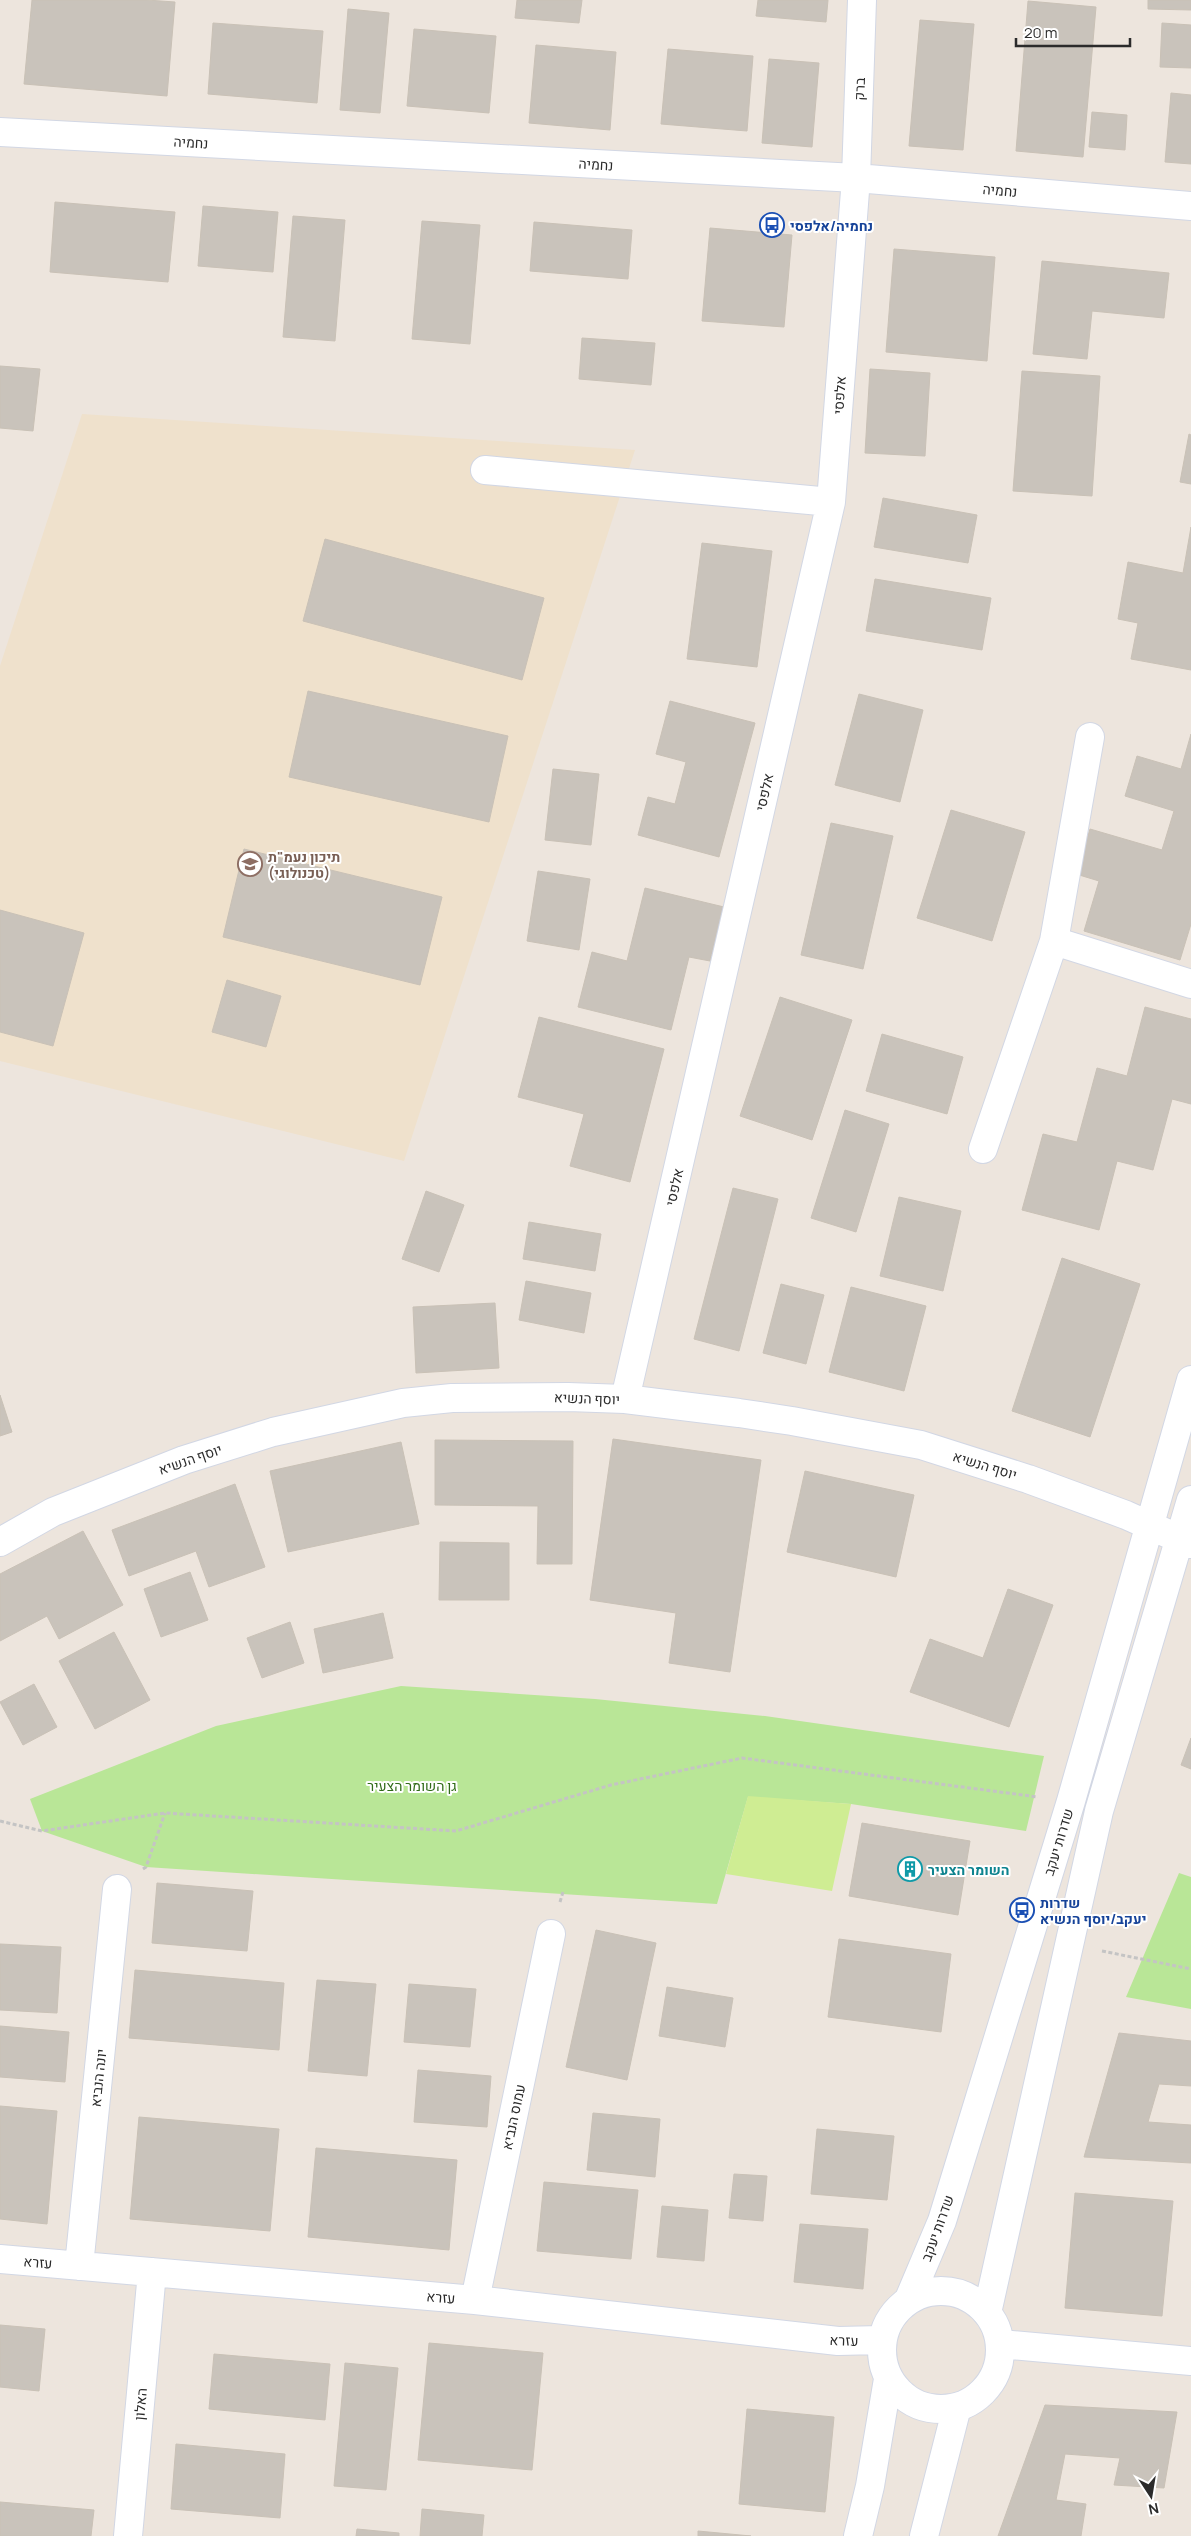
<svg xmlns="http://www.w3.org/2000/svg" width="1191" height="2536" viewBox="0 0 1191 2536" font-family="Manrope,Heebo,sans-serif">
<rect width="100%" height="100%" fill="#ede5dd"/>
<path fill="#efe1cc" d="M 82,414 L 635,450 L 404,1161 L 0,1061 L 0,666 Z"/>
<path fill="#b9e697" d="M 401,1686 L 595,1699 L 765,1716 L 1044,1756 L 1026,1831 L 851,1804 L 748,1797 L 717,1904 L 146,1867 L 42,1831 L 30,1799 L 216,1726 Z
M 1179,1873 L 1191,1877 L 1191,2009 L 1126,1997 Z"/>
<path fill="#cfed93" d="M 748,1796 L 851,1804 L 832,1891 L 726,1874 Z"/>
<path fill="#c9c3bb" stroke="#c9c1b6" d="M 32,0 L 147,0 L 175,2 L 167,96 L 24,84 Z
M 517,0 L 582,0 L 579,23 L 515,18 Z
M 758,0 L 828,0 L 826,22 L 756,16 Z
M 1148,0 L 1191,0 L 1191,10 L 1148,9 Z
M 1028,1 L 1096,7 L 1083,157 L 1016,151 Z
M 348,9 L 389,13 L 380,113 L 340,110 Z
M 920,20 L 974,24 L 963,150 L 909,146 Z
M 213,23 L 323,31 L 317,103 L 208,94 Z
M 1162,23 L 1191,25 L 1191,68 L 1160,67 Z
M 414,29 L 496,36 L 489,113 L 407,106 Z
M 536,45 L 616,52 L 610,130 L 529,123 Z
M 668,49 L 753,56 L 747,131 L 661,124 Z
M 769,59 L 819,63 L 812,147 L 762,143 Z
M 1171,93 L 1191,95 L 1191,164 L 1165,162 Z
M 1092,112 L 1127,115 L 1125,150 L 1089,147 Z
M 55,202 L 175,212 L 168,282 L 50,272 Z
M 203,206 L 278,212 L 273,272 L 198,266 Z
M 293,216 L 345,220 L 335,341 L 283,337 Z
M 422,221 L 480,225 L 470,344 L 412,339 Z
M 534,222 L 632,230 L 628,279 L 530,271 Z
M 710,228 L 792,235 L 784,327 L 702,321 Z
M 894,249 L 995,257 L 987,361 L 886,352 Z
M 1042,261 L 1169,273 L 1164,318 L 1092,311 L 1087,359 L 1033,354 Z
M 582,338 L 655,343 L 651,385 L 579,379 Z
M 0,366 L 40,369 L 33,431 L 0,428 Z
M 870,369 L 930,373 L 925,456 L 865,453 Z
M 1022,371 L 1100,376 L 1092,496 L 1013,491 Z
M 1189,434 L 1191,435 L 1191,484 L 1180,482 Z
M 883,498 L 977,515 L 968,563 L 874,547 Z
M 1191,527 L 1191,670 L 1131,659 L 1138,623 L 1118,619 L 1128,562 L 1183,573 Z
M 325,539 L 544,598 L 522,680 L 303,621 Z
M 702,543 L 772,551 L 757,667 L 687,659 Z
M 875,579 L 991,598 L 982,650 L 866,631 Z
M 308,691 L 508,736 L 489,822 L 289,777 Z
M 859,694 L 923,710 L 900,802 L 835,785 Z
M 670,701 L 755,723 L 719,857 L 638,835 L 648,797 L 675,804 L 686,762 L 656,754 Z
M 1191,734 L 1191,924 L 1180,960 L 1084,931 L 1099,881 L 1076,874 L 1090,829 L 1162,850 L 1174,811 L 1125,796 L 1137,756 L 1181,769 Z
M 553,769 L 599,774 L 591,845 L 545,840 Z
M 951,810 L 1025,832 L 992,941 L 917,918 Z
M 831,823 L 893,836 L 863,969 L 801,955 Z
M 244,849 L 442,897 L 420,985 L 223,937 Z
M 538,871 L 590,879 L 579,950 L 527,941 Z
M 645,888 L 724,907 L 710,961 L 689,957 L 671,1030 L 578,1007 L 592,952 L 627,961 Z
M 0,910 L 84,933 L 53,1046 L 0,1032 Z
M 227,980 L 281,996 L 266,1047 L 212,1032 Z
M 780,997 L 852,1020 L 812,1140 L 740,1116 Z
M 1145,1007 L 1191,1019 L 1191,1104 L 1172,1099 L 1153,1170 L 1117,1161 L 1099,1230 L 1022,1210 L 1043,1134 L 1077,1142 L 1097,1068 L 1127,1076 Z
M 539,1017 L 664,1049 L 630,1182 L 570,1166 L 584,1114 L 518,1097 Z
M 882,1034 L 963,1057 L 947,1114 L 866,1091 Z
M 845,1110 L 889,1124 L 856,1232 L 811,1218 Z
M 733,1188 L 778,1199 L 739,1351 L 694,1339 Z
M 426,1191 L 464,1205 L 439,1272 L 402,1259 Z
M 899,1197 L 961,1211 L 943,1291 L 880,1276 Z
M 529,1222 L 601,1234 L 595,1271 L 523,1259 Z
M 1062,1258 L 1140,1284 L 1090,1437 L 1012,1411 Z
M 526,1281 L 591,1293 L 584,1333 L 519,1320 Z
M 781,1284 L 824,1295 L 806,1364 L 763,1353 Z
M 851,1287 L 926,1306 L 904,1391 L 829,1372 Z
M 495,1303 L 499,1368 L 416,1373 L 413,1307 Z
M 0,1395 L 12,1432 L 0,1436 Z
M 613,1439 L 761,1460 L 730,1672 L 669,1663 L 676,1613 L 590,1600 Z
M 435,1440 L 573,1441 L 572,1564 L 537,1564 L 538,1506 L 435,1505 Z
M 401,1442 L 419,1524 L 288,1552 L 270,1471 Z
M 805,1471 L 914,1495 L 896,1577 L 787,1552 Z
M 235,1484 L 265,1567 L 209,1587 L 196,1551 L 129,1576 L 112,1530 Z
M 83,1531 L 123,1605 L 59,1639 L 47,1616 L 0,1641 L 0,1574 Z
M 440,1542 L 509,1543 L 509,1600 L 439,1600 Z
M 190,1572 L 208,1620 L 161,1637 L 144,1589 Z
M 1008,1589 L 1053,1605 L 1009,1727 L 910,1692 L 930,1639 L 983,1658 Z
M 383,1613 L 393,1658 L 323,1673 L 314,1629 Z
M 290,1622 L 304,1663 L 262,1678 L 247,1638 Z
M 114,1632 L 150,1700 L 95,1729 L 59,1661 Z
M 34,1684 L 57,1727 L 23,1745 L 0,1702 Z
M 1191,1738 L 1191,1769 L 1181,1765 Z
M 862,1823 L 970,1841 L 958,1915 L 849,1896 Z
M 157,1883 L 253,1891 L 247,1951 L 152,1943 Z
M 596,1930 L 656,1943 L 627,2080 L 566,2067 Z
M 839,1939 L 951,1954 L 941,2032 L 828,2017 Z
M 0,1944 L 61,1947 L 57,2013 L 0,2010 Z
M 135,1970 L 284,1983 L 279,2050 L 129,2038 Z
M 317,1980 L 376,1984 L 367,2076 L 308,2071 Z
M 409,1984 L 476,1989 L 470,2047 L 404,2042 Z
M 667,1987 L 733,1998 L 725,2047 L 659,2036 Z
M 0,2026 L 69,2032 L 65,2082 L 0,2077 Z
M 1119,2033 L 1191,2041 L 1191,2086 L 1159,2084 L 1148,2122 L 1191,2125 L 1191,2163 L 1084,2157 Z
M 418,2070 L 491,2076 L 487,2127 L 414,2122 Z
M 0,2106 L 57,2111 L 47,2224 L 0,2219 Z
M 593,2113 L 660,2119 L 655,2177 L 587,2170 Z
M 139,2117 L 279,2129 L 270,2231 L 130,2219 Z
M 817,2129 L 894,2136 L 887,2200 L 811,2194 Z
M 316,2148 L 457,2160 L 449,2250 L 308,2237 Z
M 734,2174 L 767,2176 L 763,2221 L 729,2218 Z
M 544,2182 L 638,2190 L 631,2259 L 537,2251 Z
M 1075,2193 L 1173,2201 L 1162,2316 L 1065,2308 Z
M 662,2206 L 708,2210 L 704,2261 L 657,2257 Z
M 800,2224 L 868,2229 L 863,2289 L 794,2282 Z
M 0,2325 L 45,2329 L 39,2391 L 0,2387 Z
M 429,2343 L 543,2353 L 532,2470 L 418,2460 Z
M 214,2354 L 330,2364 L 325,2420 L 209,2409 Z
M 345,2363 L 398,2368 L 386,2490 L 334,2486 Z
M 1045,2405 L 1177,2412 L 1164,2488 L 1114,2485 L 1120,2458 L 1065,2454 L 1056,2500 L 1086,2504 L 1081,2536 L 998,2536 Z
M 747,2409 L 834,2417 L 825,2512 L 739,2504 Z
M 176,2444 L 285,2454 L 280,2518 L 171,2509 Z
M 0,2502 L 94,2510 L 91,2536 L 0,2536 Z
M 422,2509 L 484,2515 L 482,2536 L 420,2536 Z
M 357,2529 L 399,2533 L 399,2536 L 356,2536 Z
M 698,2531 L 751,2536 L 698,2536 Z"/>
<g fill="none" stroke-linecap="round" stroke-linejoin="round">
<defs>
<path id="minor" d="M 0,132 L 856,178 L 1191,206
M 485,470 L 831,502
M 1054,941 L 1191,984
M 983,1149 L 1054,941 L 1090,737
M 625,1399 L 831,502 L 856,178 L 862,0
M 0,1542 L 53,1512 L 184,1460 L 273,1432 L 403,1403 L 452,1398 L 568,1397 L 625,1399 L 739,1413 L 792,1421 L 921,1445 L 1028,1479 L 1126,1515 L 1191,1544
M 0,2259 L 475,2300 L 838,2341 L 881,2340
M 79,2266 L 117,1889
M882 2350a59 59 0 1 1 118 0a59 59 0 1 1-118 0Z
M 909,2299 L 942,2221 L 1071,1801 L 1191,1380
M 475,2300 L 551,1934
M 987,2313 L 1099,1811 L 1191,1500
M 1000,2344 L 1191,2361
M 128,2536 L 152,2272
M 858,2536 L 870,2486 L 888,2379
M 924,2536 L 957,2407"/>
</defs>
<use href="#minor" stroke="#d2d7e4" stroke-width="30"/>
<path stroke="#c4c4c4" stroke-width="3" stroke-dasharray="4 2.5" stroke-linecap="butt" d="M 0,1821 L 42,1831 L 165,1813 L 456,1831 L 611,1785 L 742,1758 L 1038,1797
M 143,1869 L 146,1867 L 165,1813
M 560,1902 L 563,1892
M 1102,1951 L 1191,1969"/>
<use href="#minor" stroke="#fff" stroke-width="28"/>
</g>
<defs>
<symbol id="bus-ring" viewBox="-11 -11 22 22"><circle r="9.5" fill="#fff" stroke="#1a4fb4" stroke-width="1.5"/><path d="M-5-6H5V4H4V6H2V4H-2V6H-4V4H-5ZM-3.5-4V0h7V-4ZM-3.5 1.2v1.5H-2V1.2ZM2 1.2v1.5H3.5V1.2Z" fill="#1a4fb4"/></symbol>
<symbol id="school-ring" viewBox="-11 -11 22 22"><circle r="9.5" fill="#fff" stroke="#8d6e63" stroke-width="1.5"/><path d="M0-5L7-2L0 1L-7-2ZM-4 1L0 2.5L4 1V4Q0 6-4 4Z" fill="#8d6e63"/></symbol>
<symbol id="building-ring" viewBox="-11 -11 22 22"><circle r="9.5" fill="#fff" stroke="#0f9aa8" stroke-width="1.5"/><path d="M-4-6H4V6H1V3H-1V6H-4ZM-2.5-4.3h1.7v1.8h-1.7ZM.8-4.3h1.7v1.8H.8ZM-2.5-1h1.7V.8h-1.7ZM.8-1h1.7V.8H.8Z" fill="#0f9aa8"/></symbol>
</defs>
<g fill-rule="evenodd">
<use href="#bus-ring" x="758" y="211" width="28" height="28"/>
<use href="#school-ring" x="236" y="850" width="28" height="28"/>
<use href="#building-ring" x="896" y="1855" width="28" height="28"/>
<use href="#bus-ring" x="1008" y="1896" width="28" height="28"/>
</g>
<g text-anchor="middle" dominant-baseline="central" stroke-width="4" stroke-linejoin="round" paint-order="stroke">
<g font-size="14" fill="#2b2b2b" stroke="#fff">
<text transform="translate(859 89) rotate(-88)">ברק</text>
<text transform="translate(191 142) rotate(3)">נחמיה</text>
<text transform="translate(596 164) rotate(3)">נחמיה</text>
<text transform="translate(1000 190) rotate(5)">נחמיה</text>
<text transform="translate(839 395) rotate(-86)">אלפסי</text>
<text transform="translate(764 792) rotate(-77)">אלפסי</text>
<text transform="translate(674 1187) rotate(-77)">אלפסי</text>
<text transform="translate(587 1398) rotate(2)">יוסף הנשיא</text>
<text transform="translate(190 1459) rotate(-19)">יוסף הנשיא</text>
<text transform="translate(985 1465) rotate(17)">יוסף הנשיא</text>
<text transform="translate(1058 1842) rotate(-73)">שדרות יעקב</text>
<text transform="translate(98 2078) rotate(-84)">יונה הנביא</text>
<text transform="translate(513 2117) rotate(-78)">עמוס הנביא</text>
<text transform="translate(937 2228) rotate(-70)">שדרות יעקב</text>
<text transform="translate(38 2262) rotate(5)">עזרא</text>
<text transform="translate(441 2297) rotate(5)">עזרא</text>
<text transform="translate(844 2340) rotate(2)">עזרא</text>
<text transform="translate(140 2404) rotate(-85)">האלון</text>
</g>
<g font-size="14" font-weight="bold" fill="#164399" stroke="#fff" text-anchor="start">
<text x="790" y="225">נחמיה/אלפסי</text>
<text x="1040" y="1902">שדרות<tspan x="1040" dy="16">יעקב/יוסף הנשיא</tspan></text>
</g>
<g font-size="14" font-weight="bold" fill="#785e54" stroke="#fff" text-anchor="start">
<text x="268" y="856">תיכון נעמ"ת<tspan x="268" dy="16">(טכנולוגי)</tspan></text>
</g>
<g font-size="14" fill="#306b18" stroke="#fff">
<text x="412" y="1785">גן השומר הצעיר</text>
</g>
<g font-size="14" font-weight="bold" fill="#0d838f" stroke="#fff" text-anchor="start">
<text x="928" y="1869">השומר הצעיר</text>
</g>
</g>
<g transform="translate(1151 2496) rotate(168)" stroke="#ffffff" stroke-width="4" paint-order="stroke">
<path d="M0-4L9 19L0 12L-9 19Z" fill="#2b2b2b"/>
<text y="-8" font-size="14" font-weight="bold" text-anchor="middle" fill="#2b2b2b">N</text>
</g>
<path d="M1016 38v8h114v-8" fill="none" stroke="#2b2b2b" stroke-width="2.5"/>
<text x="1024" y="38" font-size="15" fill="#2b2b2b" stroke="#ffffff" stroke-width="4" paint-order="stroke">20 m</text>
</svg>
